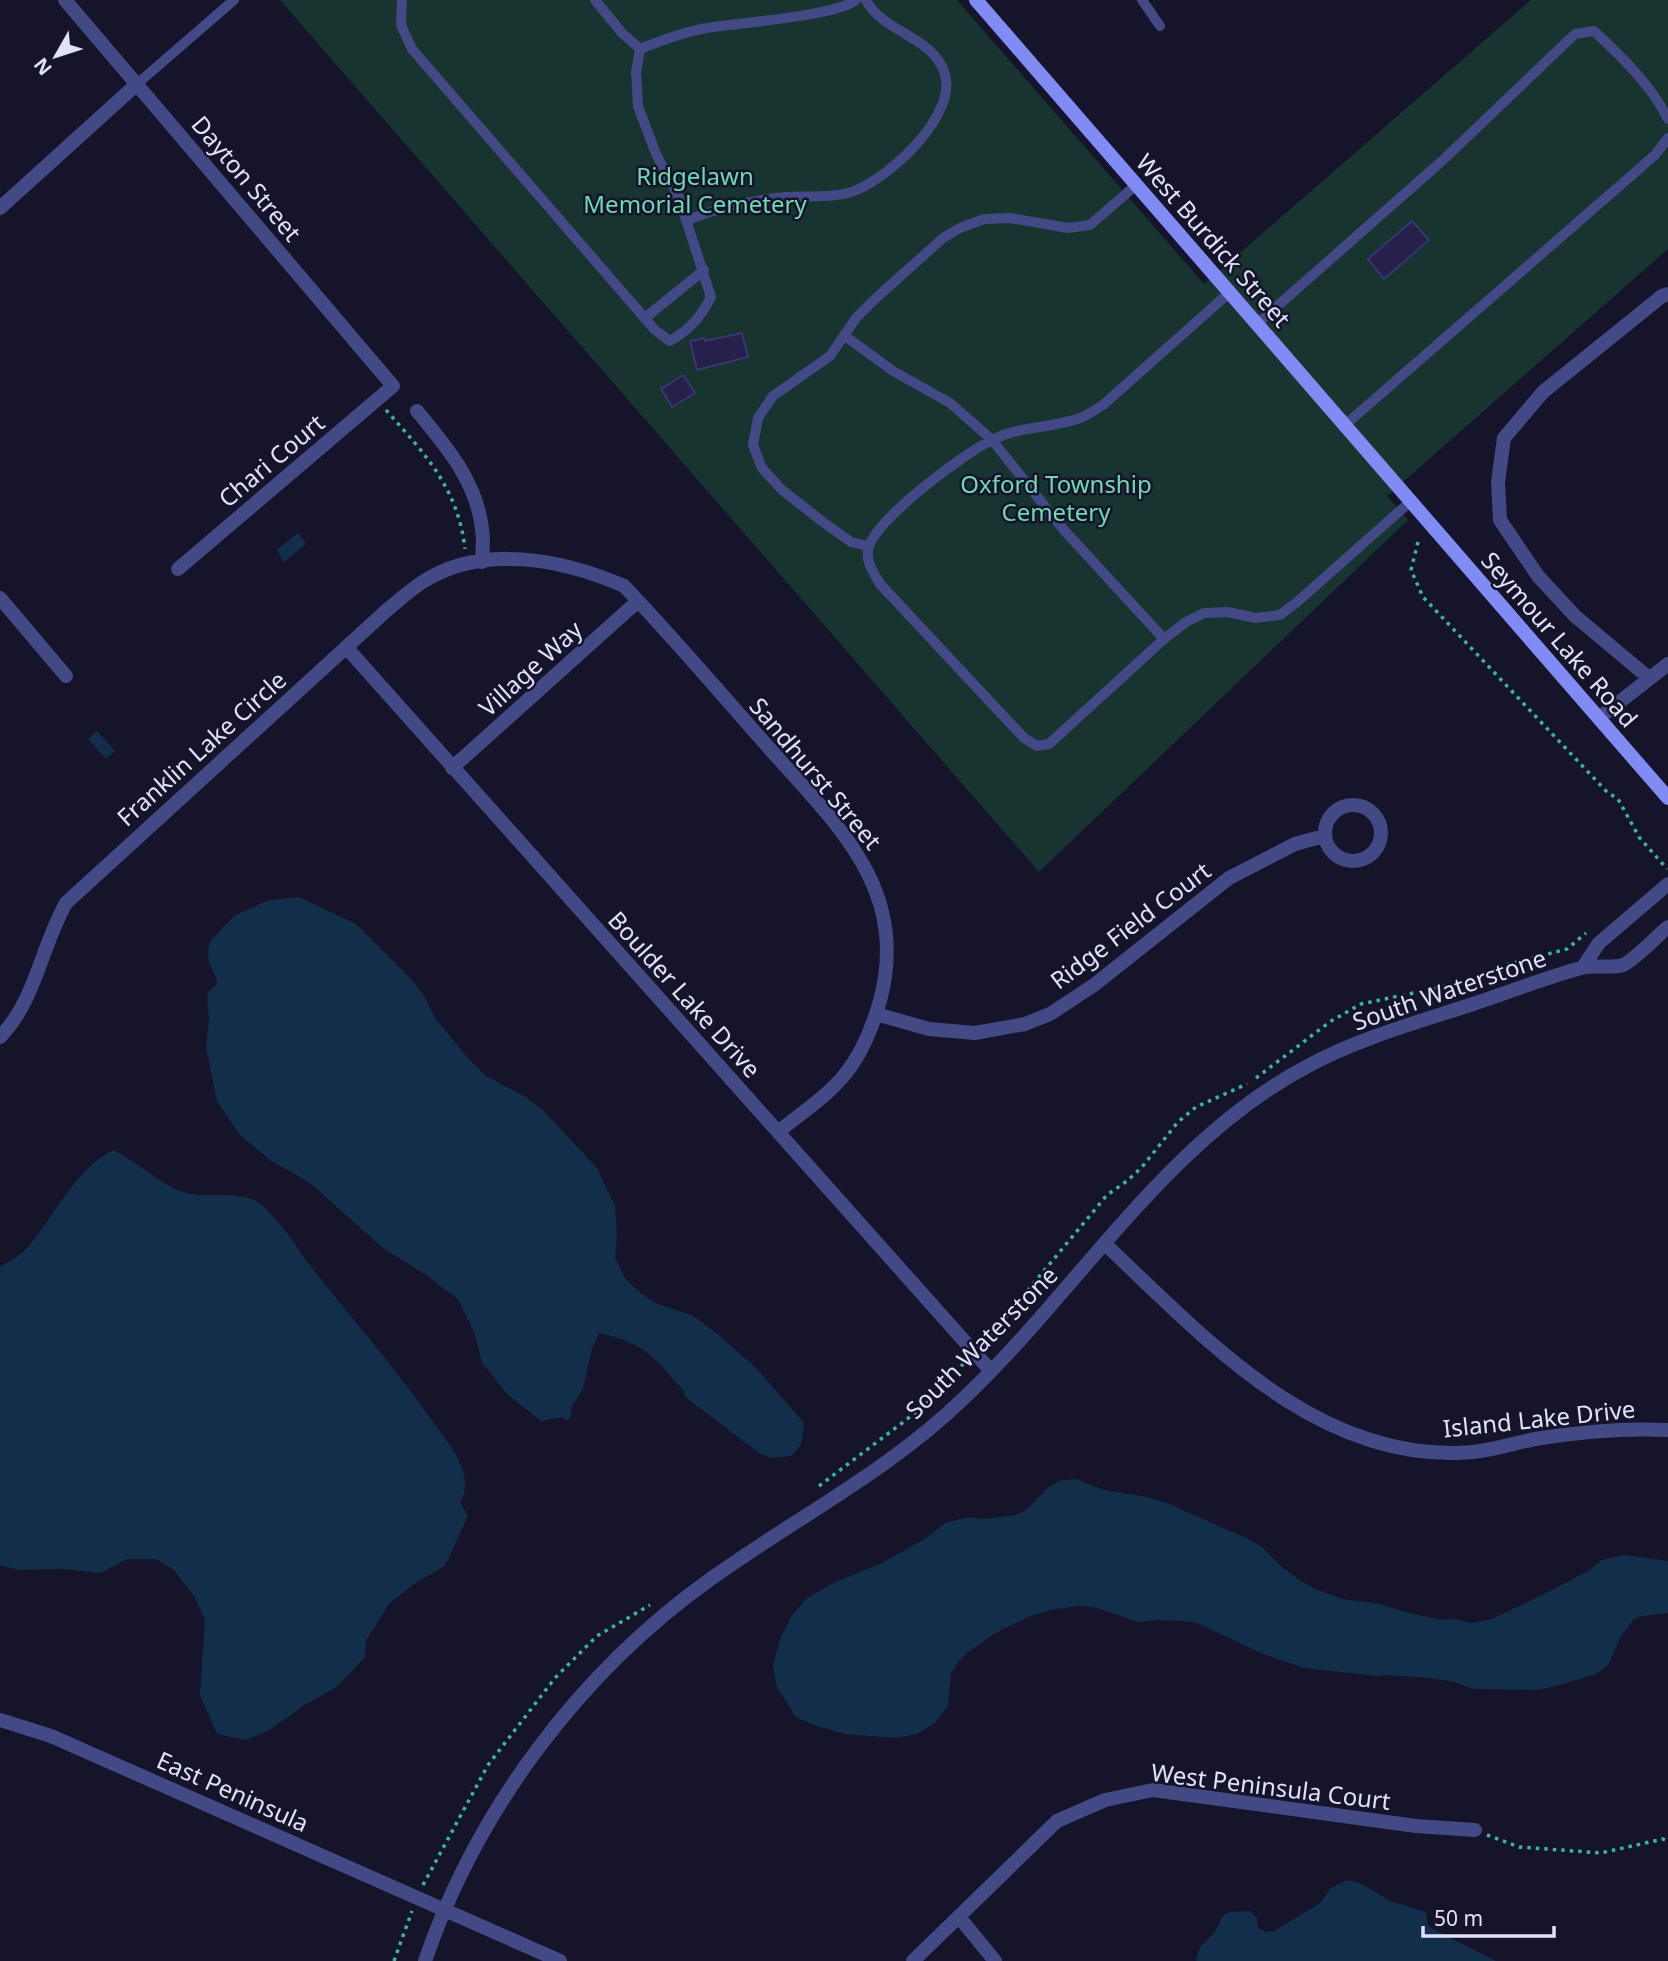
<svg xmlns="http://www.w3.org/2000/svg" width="1668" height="1961" viewBox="0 0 1668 1961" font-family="'Noto Sans',sans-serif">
<rect width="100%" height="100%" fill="#15142b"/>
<path fill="#173430" d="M 280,0 L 957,0 L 1204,284 L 1531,0 L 1668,0 L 1668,249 L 1387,496 L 1408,520 L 1039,872 Z"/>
<path fill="#122e4a" d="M 296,534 L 299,534 L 306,544 L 284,562 L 277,550 Z
M 97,731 L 115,751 L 106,759 L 88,739 Z
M 299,897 L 356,924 L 412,980 L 424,996 L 435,1018 L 468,1058 L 486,1076 L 526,1097 L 543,1110 L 597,1168 L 615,1206 L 617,1234 L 615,1258 L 625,1278 L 638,1291 L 655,1303 L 694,1316 L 720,1336 L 758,1370 L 804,1423 L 801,1445 L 791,1456 L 772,1458 L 759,1453 L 689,1400 L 683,1394 L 685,1392 C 653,1357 647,1344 599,1333 L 592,1349 L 583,1388 L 570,1410 L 572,1415 L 567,1421 L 562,1417 L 541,1421 L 508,1395 L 482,1363 L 474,1332 L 458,1299 L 426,1275 L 383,1248 L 310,1183 L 270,1160 L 240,1135 L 217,1101 L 206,1047 L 209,1018 L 207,998 L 208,992 L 217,984 L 217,980 L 209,963 L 208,951 L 210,941 L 234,916 L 269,900 Z
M 113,1150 C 135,1160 170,1192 191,1194 C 210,1197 242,1191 259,1203 C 284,1223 299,1253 319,1277 C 356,1323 394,1367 428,1415 C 440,1432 455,1449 462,1468 C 467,1482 466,1491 460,1503 L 468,1516 L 445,1566 L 415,1583 L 388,1605 L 366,1641 L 365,1657 L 337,1687 L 305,1705 L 268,1731 L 245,1740 L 217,1734 L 200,1695 L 205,1620 L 194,1596 L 174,1570 L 156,1559 L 127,1559 L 101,1573 L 64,1569 L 18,1570 L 0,1565 L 0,1267 C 9,1261 20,1256 27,1248 C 55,1216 74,1170 113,1150 Z
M 1076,1479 L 1104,1490 L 1147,1497 L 1167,1503 L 1248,1539 L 1261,1546 L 1282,1567 L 1299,1580 L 1317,1590 L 1343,1599 L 1379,1604 L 1413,1614 L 1442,1620 L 1455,1619 L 1472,1623 L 1492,1619 L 1544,1594 L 1588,1571 L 1602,1560 L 1625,1555 L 1668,1561 L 1668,1613 L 1642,1616 L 1634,1619 L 1621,1636 L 1608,1666 L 1596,1674 L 1556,1686 L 1537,1690 L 1473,1689 L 1454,1682 L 1431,1678 L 1386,1675 L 1376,1676 L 1304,1668 L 1263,1654 L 1195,1622 L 1159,1620 L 1138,1622 L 1094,1607 L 1077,1606 L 1050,1610 L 1031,1616 L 997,1632 L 967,1653 L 958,1662 L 951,1674 L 948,1706 L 935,1723 L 917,1734 L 896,1738 L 844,1734 L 811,1724 L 795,1716 L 777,1687 L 773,1666 L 780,1639 L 792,1615 L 807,1598 L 833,1583 L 880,1564 L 926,1538 L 945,1523 L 968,1517 L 983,1519 L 1017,1515 L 1028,1508 L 1050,1486 L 1063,1480 Z
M 1347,1880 L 1360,1883 L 1390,1901 L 1426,1912 L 1428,1925 L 1433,1929 L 1496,1961 L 1196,1961 L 1200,1947 L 1215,1932 L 1222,1917 L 1229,1912 L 1250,1911 L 1257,1918 L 1258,1927 L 1265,1932 L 1274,1931 L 1320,1903 L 1331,1888 Z"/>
<path fill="#25214a" stroke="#3a3674" stroke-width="2" d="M 1412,221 L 1429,240 L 1384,279 L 1368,259 Z
M 742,333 L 748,357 L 697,370 L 690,341 L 704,338 L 705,341 Z
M 683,375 L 695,393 L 672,407 L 661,389 Z"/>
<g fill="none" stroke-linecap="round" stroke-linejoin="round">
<path stroke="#3cb49e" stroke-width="3.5" stroke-dasharray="3.5 5" stroke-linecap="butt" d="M 386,410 C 425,454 458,488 465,549
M 1418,542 L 1411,570 L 1423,597 L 1607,792 L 1618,799 L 1639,837 L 1667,869
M 1256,1078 L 1331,1021 L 1361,1004 L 1461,983 L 1509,964 L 1567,949 L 1586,933
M 984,1343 L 1107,1195 L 1127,1181 L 1142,1167 L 1178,1122 L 1196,1107 L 1247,1084
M 819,1486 L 906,1420 L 951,1383 L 964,1362
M 1487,1835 L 1519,1847 L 1601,1853 L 1663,1839 L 1668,1841
M 423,1885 L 488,1765 L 555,1678 L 597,1636 L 650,1605
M 394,1961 L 412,1911"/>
<path stroke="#434985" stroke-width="10" d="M 402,0 L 401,25 L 412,49 L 655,330 L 670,341 C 689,330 701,317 711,297 L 679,198 L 656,154 L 638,106 L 636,72 L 640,49 L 622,33 L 595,0
M 1142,0 L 1160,26
M 640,49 C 662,40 684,32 707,28 C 737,23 836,16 856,0
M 137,84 L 234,0
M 687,220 C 719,208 751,200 785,197 C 804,196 837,198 854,191 C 890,177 960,114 944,71 C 930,35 882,32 866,0
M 1230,292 L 1103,405 C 1096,409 1088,415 1080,418 C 1053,428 1022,426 996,438 C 968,450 872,521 868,550 C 866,563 874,573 880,584 L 1024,738 L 1037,746 L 1049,744 L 1164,639 L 1186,622 L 1204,613 L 1228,612 L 1255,618 L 1280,615 L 1296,603 L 1411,501
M 645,318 L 704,270
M 1257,324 L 1443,160 L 1575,34 L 1594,31 C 1622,57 1651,85 1668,119
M 845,336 L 893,371 L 950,403 L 992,440 L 1063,529 L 1164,639
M 1345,425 L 1655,155 L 1668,138
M 868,546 L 851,542 L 823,522 L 782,490 L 762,468 L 753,445 L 758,418 L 773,396 L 830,356 L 856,318 L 875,299 L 943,238 L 960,228 L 984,219 L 1010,218 L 1068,228 L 1090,225 L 1136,185"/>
<path stroke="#434985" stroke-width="14" d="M 65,0 L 393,386 L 178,569
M 0,208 L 137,84
M 417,411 C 446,446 477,482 482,529 C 484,540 482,552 482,562
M 0,598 L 66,676
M 346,647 L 991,1371
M 1649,678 L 1575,616 L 1538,576 L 1500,520 L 1498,482 L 1504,438 L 1543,392 L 1662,296 L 1668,294
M 1599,718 L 1668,664
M 452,768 L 638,601
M1325 833a28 28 0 1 1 56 0a28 28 0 1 1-56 0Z
M 1583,967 L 1599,943 L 1668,884
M 876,1014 L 929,1029 L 975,1033 L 1025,1024 L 1050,1014 L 1094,985 L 1229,878 L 1295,844 L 1324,836
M 0,1037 C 36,1000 41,947 66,903 L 387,610 C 398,601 409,591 421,583 C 481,543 562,559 624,586 C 674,638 721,694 769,748 C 837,825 910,889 880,1001 C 873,1025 862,1053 846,1073 C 828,1096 800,1114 778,1132
M 1105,1244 C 1207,1340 1319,1465 1473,1452 C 1495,1450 1514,1443 1535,1439 C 1578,1432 1625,1428 1668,1430
M 0,1720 L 51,1736 L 560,1961
M 959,1917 L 995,1961
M 425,1961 C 477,1809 581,1671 712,1578 C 796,1518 890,1470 964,1398 C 1078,1290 1165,1142 1306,1067 C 1357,1039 1415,1023 1470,1005 C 1507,993 1544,978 1581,968 C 1594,964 1611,969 1623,965 C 1633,961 1658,935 1668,927
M 913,1961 L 1057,1821 L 1105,1800 L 1153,1790 L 1416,1826 L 1475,1830"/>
<path stroke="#808bf4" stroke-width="14" d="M 976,0 L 1668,798"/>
</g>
<g text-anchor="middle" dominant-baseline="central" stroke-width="5" stroke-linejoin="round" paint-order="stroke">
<g font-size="24" fill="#71d8b1" stroke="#15142b">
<text x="695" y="175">Ridgelawn<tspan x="695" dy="28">Memorial Cemetery</tspan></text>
<text x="1056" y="483">Oxford Township<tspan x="1056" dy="28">Cemetery</tspan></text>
</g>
<g font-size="24" fill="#e0e1fc" stroke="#15142b">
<text transform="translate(247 178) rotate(50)">Dayton Street</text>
<text transform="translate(1214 240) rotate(49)">West Burdick Street</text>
<text transform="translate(271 460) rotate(-40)">Chari Court</text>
<text transform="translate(1560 639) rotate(49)">Seymour Lake Road</text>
<text transform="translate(530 668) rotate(-42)">Village Way</text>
<text transform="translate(201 748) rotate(-42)">Franklin Lake Circle</text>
<text transform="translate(816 773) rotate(50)">Sandhurst Street</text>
<text transform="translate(1130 925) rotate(-37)">Ridge Field Court</text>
<text transform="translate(1449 989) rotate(-19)">South Waterstone</text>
<text transform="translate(685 994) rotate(48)">Boulder Lake Drive</text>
<text transform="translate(981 1342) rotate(-45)">South Waterstone</text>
<text transform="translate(1539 1418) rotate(-6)">Island Lake Drive</text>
<text transform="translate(1271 1786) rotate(7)">West Peninsula Court</text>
<text transform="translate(233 1791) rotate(24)">East Peninsula</text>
</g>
</g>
<g transform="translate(56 56) rotate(231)" stroke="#15142b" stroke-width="5" paint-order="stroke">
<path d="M0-5L12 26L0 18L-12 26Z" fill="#e0e1fc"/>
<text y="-10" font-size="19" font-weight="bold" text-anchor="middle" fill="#e0e1fc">N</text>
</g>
<path d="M1423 1926v10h131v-10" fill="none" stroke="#e0e1fc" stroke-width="3.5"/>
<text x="1434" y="1926" font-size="21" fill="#e0e1fc" stroke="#15142b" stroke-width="5" paint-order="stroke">50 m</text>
</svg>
